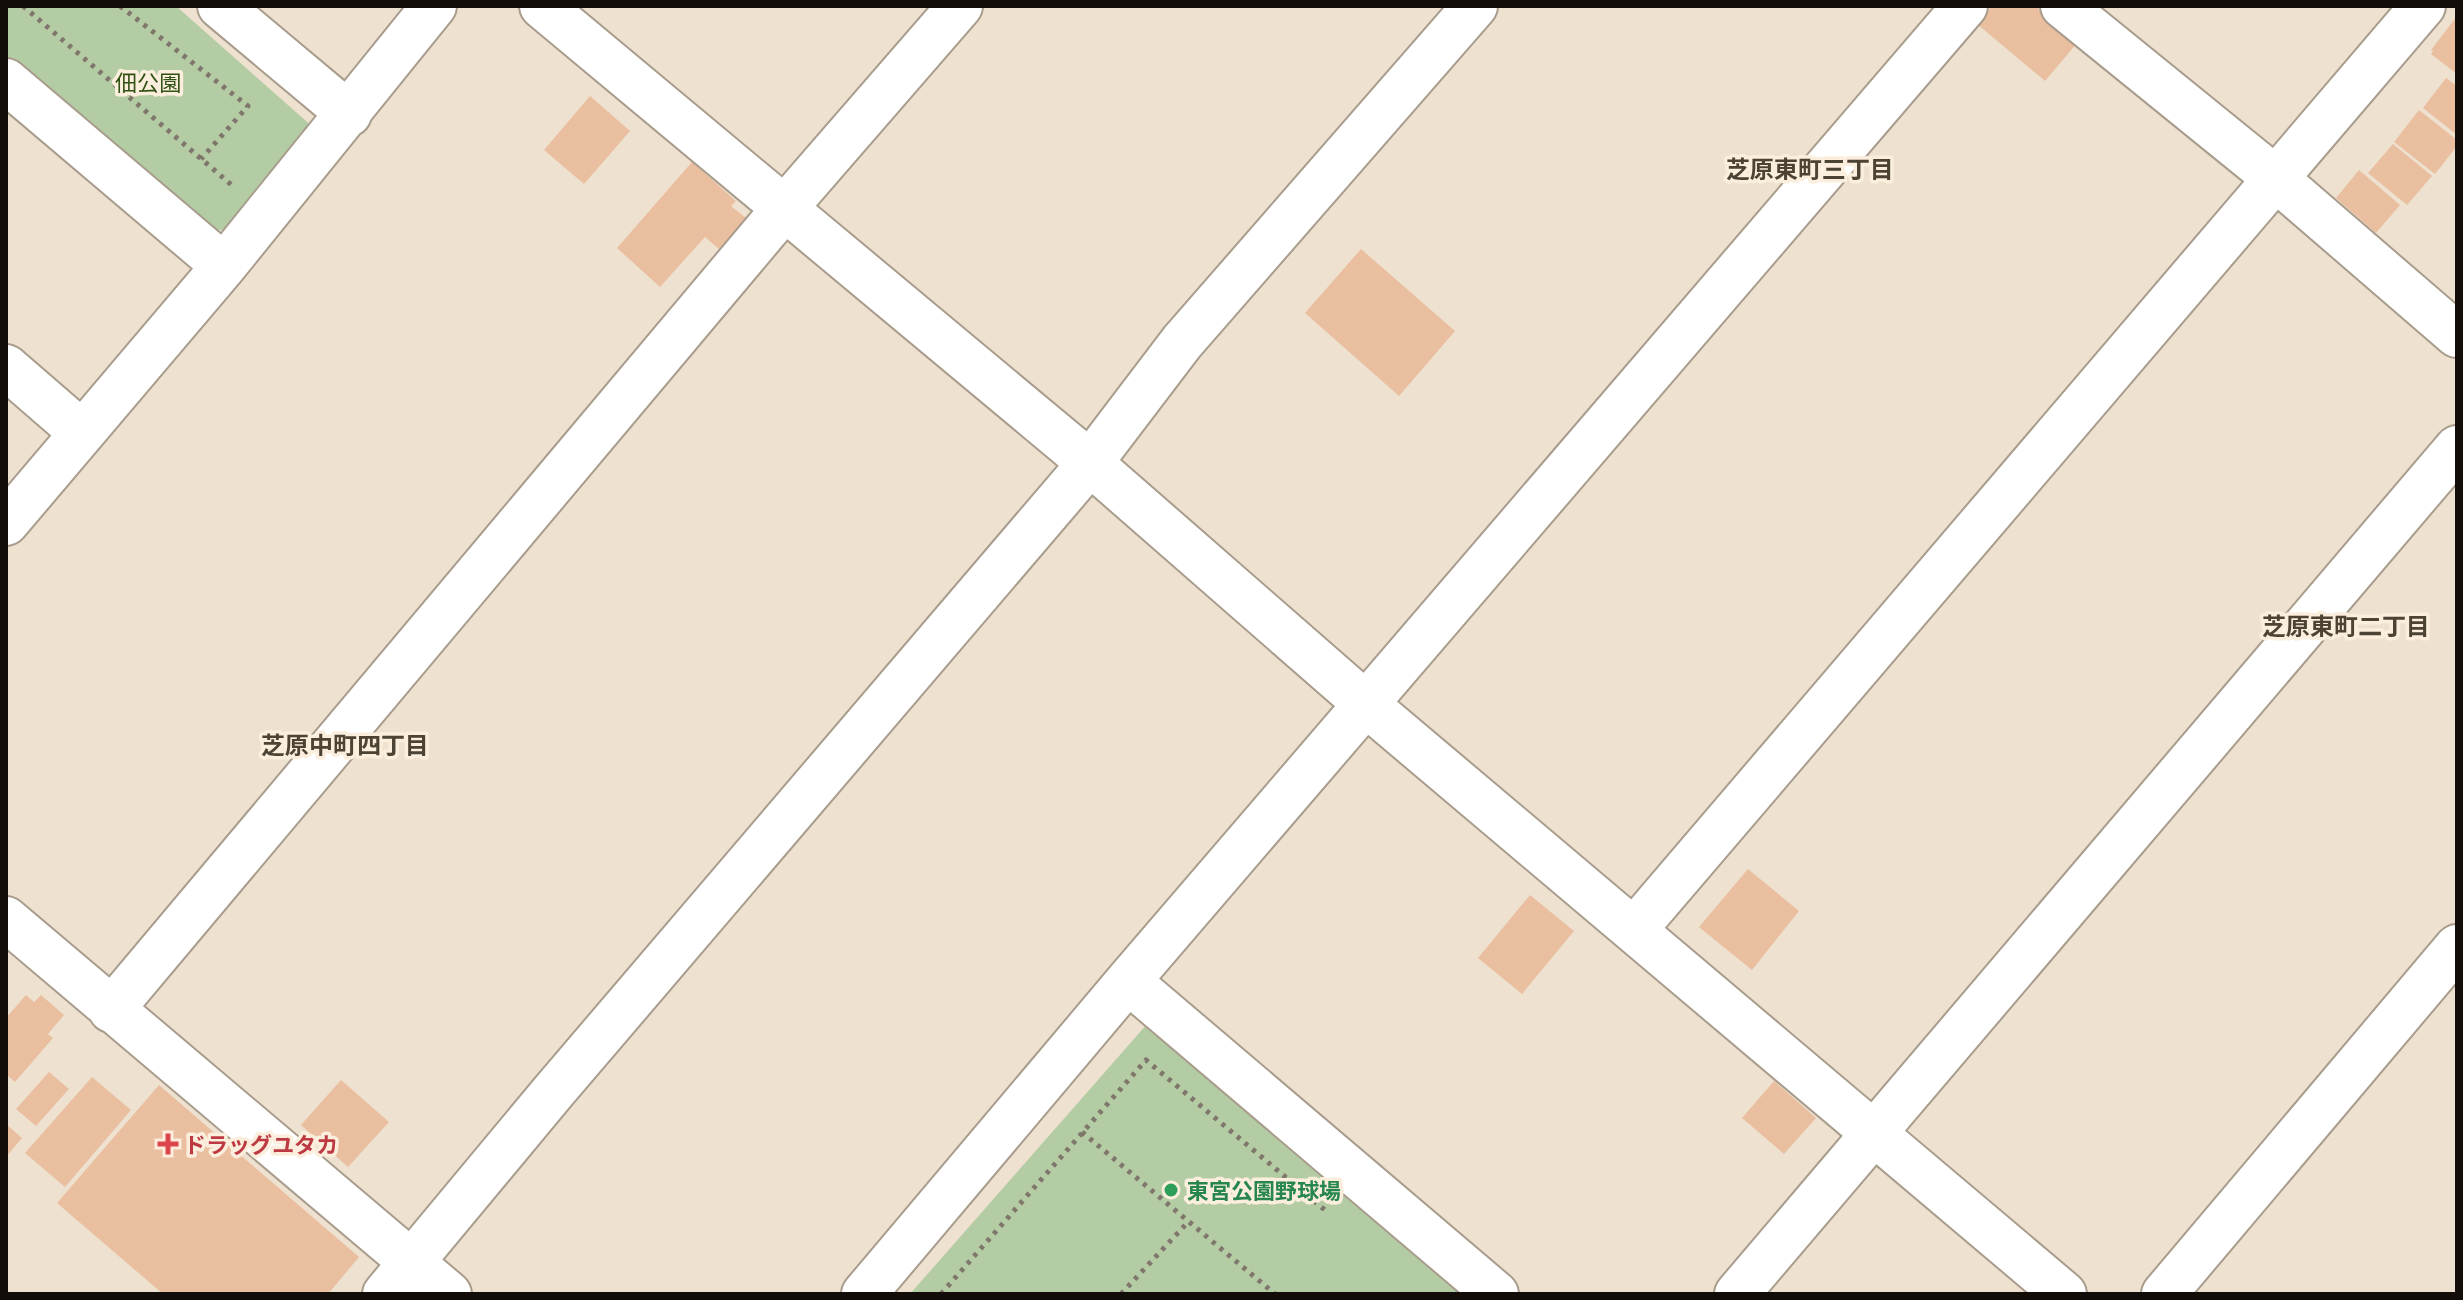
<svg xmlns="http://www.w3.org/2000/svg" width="2463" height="1300" viewBox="0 0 2463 1300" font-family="'IBM Plex Sans','Noto Sans JP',sans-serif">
<rect width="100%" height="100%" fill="#eee1d0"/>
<path fill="#b4cca4" d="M 6,6 L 176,6 L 314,128 L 230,230 L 205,230 L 6,59 Z
M 1148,1023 L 1469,1294 L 910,1294 Z"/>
<path fill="#e9bfa0" d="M 1992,6 L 2035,6 L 2078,42 L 2045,81 L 1977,24 Z
M 2457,16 L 2457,74 L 2431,54 L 2433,51 L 2431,50 Z
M 2446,78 L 2457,86 L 2457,135 L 2423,108 Z
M 590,96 L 630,131 L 584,184 L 544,150 Z
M 2419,110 L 2457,140 L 2457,146 L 2435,174 L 2394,142 Z
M 2393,144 L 2432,176 L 2407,205 L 2368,173 Z
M 692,162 L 736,201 L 731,206 L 746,218 L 719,249 L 705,237 L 660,287 L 617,248 Z
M 2359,170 L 2400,205 L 2376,233 L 2336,198 Z
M 1361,249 L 1455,331 L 1399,396 L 1305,313 Z
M 1748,869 L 1799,911 L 1752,970 L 1699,927 Z
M 1530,895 L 1574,931 L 1522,994 L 1478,958 Z
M 26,995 L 34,1002 L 41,995 L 64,1015 L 48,1034 L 53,1038 L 15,1082 L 6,1074 L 6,1018 Z
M 49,1072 L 69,1089 L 36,1126 L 16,1109 Z
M 92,1077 L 131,1110 L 65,1187 L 25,1153 Z
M 341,1080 L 389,1122 L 348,1167 L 301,1125 Z
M 1774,1081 L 1816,1118 L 1784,1154 L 1742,1118 Z
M 159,1085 L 359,1257 L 328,1294 L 163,1294 L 57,1203 Z
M 6,1124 L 22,1138 L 6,1157 Z"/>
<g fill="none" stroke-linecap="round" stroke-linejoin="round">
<defs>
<path id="minor" d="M 220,6 L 349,114
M 542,6 L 1090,463 L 1367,705 L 2064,1294
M 2063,6 L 2275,178 L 2457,335
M 6,81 L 224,266
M 6,367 L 81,432
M 6,523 L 224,266 L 434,6
M 6,919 L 449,1294
M 1634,930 L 2423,6
M 1128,981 L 1496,1294
M 111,1010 L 783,210 L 960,6
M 385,1294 L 553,1092 L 1090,463 L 1182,342 L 1475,6
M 864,1294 L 1128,981 L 1965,6
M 1737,1294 L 2457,448
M 2164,1294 L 2457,947"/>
</defs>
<use href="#minor" stroke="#a89c8c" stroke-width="48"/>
<path stroke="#80776c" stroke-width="5" stroke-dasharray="4 6" stroke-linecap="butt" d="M 23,6 L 234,187
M 120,6 L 248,106 L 201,159
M 1082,1132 L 1275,1294
M 941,1294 L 1146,1060 L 1326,1211
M 1121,1294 L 1189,1221"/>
<use href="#minor" stroke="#fff" stroke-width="44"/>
</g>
<path fill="#e0444e" stroke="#fbeedd" stroke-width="3" d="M164 1132h8v8h8v8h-8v8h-8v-8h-8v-8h8z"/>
<circle fill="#2e9e5b" stroke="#fbeedd" stroke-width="3" cx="1171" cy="1190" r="8"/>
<g text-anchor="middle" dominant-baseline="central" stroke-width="7" stroke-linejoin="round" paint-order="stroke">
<g font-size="22" fill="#325115" stroke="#fbeedd">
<text x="148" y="82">佃公園</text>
</g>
<g font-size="22" font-weight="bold" fill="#be3a42" stroke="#fbeedd" text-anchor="start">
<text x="184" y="1144">ドラッグユタカ</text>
</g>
<g font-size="22" font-weight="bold" fill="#27864d" stroke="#fbeedd" text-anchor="start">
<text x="1187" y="1190">東宮公園野球場</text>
</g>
<g font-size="24" font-weight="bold" fill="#4d4334" stroke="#fbeedd">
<text x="1810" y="169">芝原東町三丁目</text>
<text x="2346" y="626">芝原東町二丁目</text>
<text x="345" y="745">芝原中町四丁目</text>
</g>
</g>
<rect width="2463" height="1300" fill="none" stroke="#120d08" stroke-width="16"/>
</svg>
